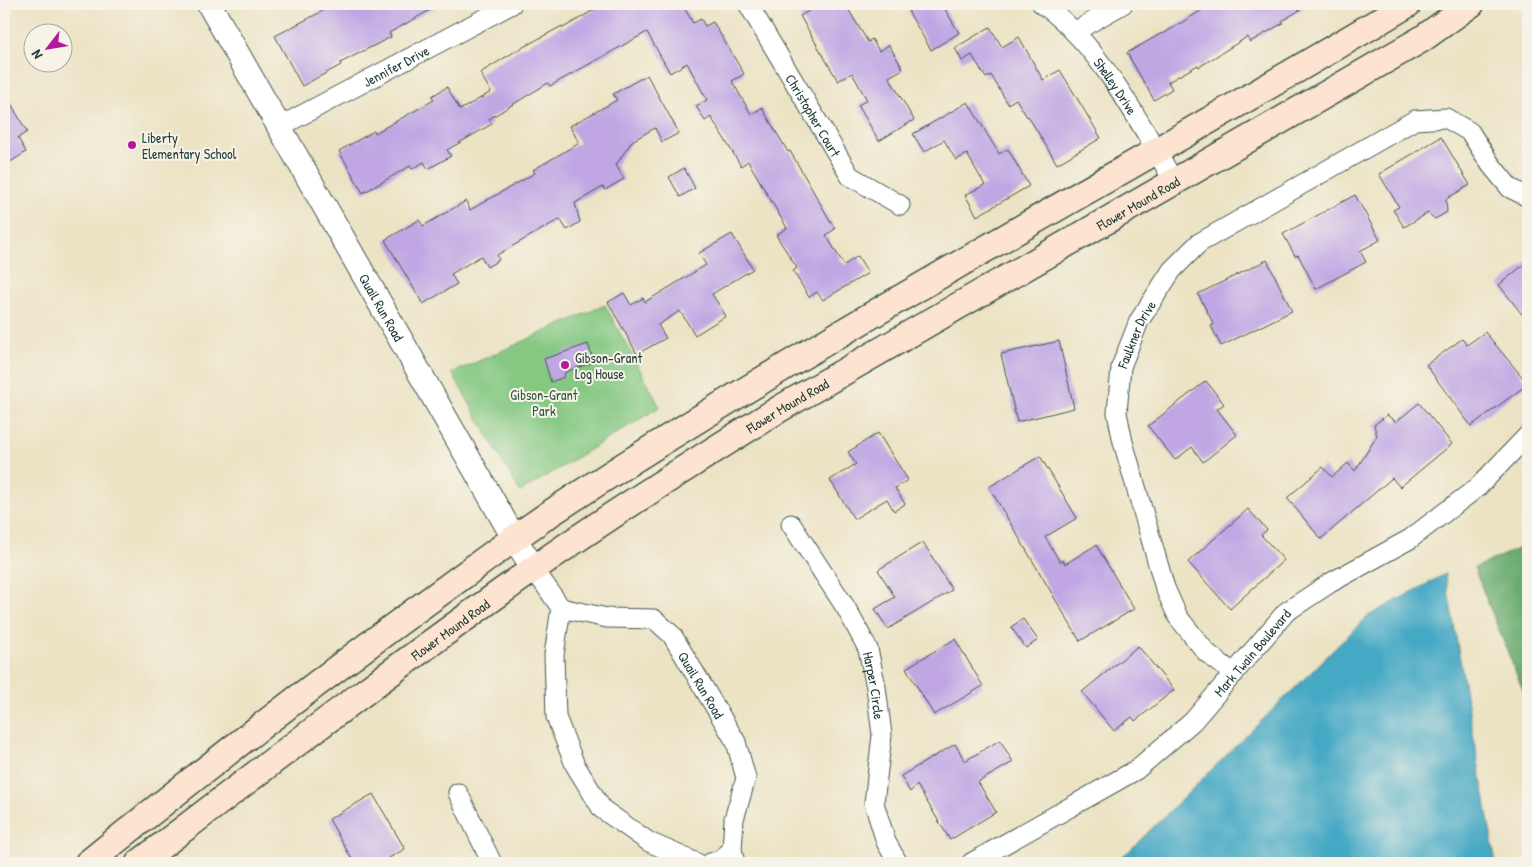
<svg xmlns="http://www.w3.org/2000/svg" width="1532" height="867" viewBox="0 0 1532 867" font-family="'Patrick Hand',sans-serif">
<rect width="100%" height="100%" fill="#f7f3e8"/>
<filter id="ink" filterUnits="userSpaceOnUse"><feTurbulence type="fractalNoise" baseFrequency=".02" numOctaves="2"/><feDisplacementMap in="SourceGraphic" scale="10" xChannelSelector="R" yChannelSelector="G"/><feConvolveMatrix kernelMatrix="1 2 1 2 8 2 1 2 1" color-interpolation-filters="sRGB"/></filter>
<filter id="wash" filterUnits="userSpaceOnUse"><feTurbulence type="fractalNoise" baseFrequency=".0096" numOctaves="4" result="noise"/><feDisplacementMap in="SourceGraphic" scale="20" xChannelSelector="R" yChannelSelector="G"/><feGaussianBlur stdDeviation="1.12" result="paint"/><feColorMatrix in="noise" values="0 0 0 0 0 0 0 0 0 0 0 0 0 0 0 0 0 1.4 0 .05"/><feComposite in="paint" operator="in"/></filter>
<g filter="url(#wash)">
<rect width="100%" height="100%" fill="#ece3c4"/>
<path fill="#84c882" stroke="#52825b" d="M 605,305 L 660,407 L 520,492 L 452,373 Z"/>
<path fill="#6bac70" stroke="#457452" d="M 1528,544 L 1528,703 L 1474,568 Z"/>
<path fill="#44a8c4" stroke="#32727c" d="M 1445,574 L 1496,863 L 1112,863 L 1128,852 L 1368,616 Z"/>
<g id="blocks">
<path fill="#c0a7e4" d="M 336,4 L 441,4 L 389,33 L 391,37 L 340,63 L 341,65 L 302,86 L 275,36 Z
M 604,4 L 682,4 L 693,23 L 701,19 L 705,26 L 713,22 L 744,74 L 732,81 L 751,114 L 762,108 L 788,152 L 790,151 L 835,229 L 826,235 L 844,265 L 858,256 L 868,273 L 823,300 L 817,292 L 809,297 L 793,271 L 797,268 L 776,235 L 787,228 L 748,161 L 741,166 L 711,117 L 705,121 L 696,106 L 707,100 L 687,63 L 670,73 L 647,32 L 550,86 L 548,83 L 489,119 L 492,124 L 447,150 L 451,156 L 428,169 L 424,162 L 412,169 L 410,166 L 363,193 L 339,151 L 374,131 L 375,133 L 434,100 L 432,96 L 447,87 L 460,110 L 491,92 L 480,73 L 514,52 L 562,26 L 563,28 Z
M 821,4 L 845,4 L 868,42 L 872,39 L 879,51 L 889,45 L 903,69 L 889,77 L 914,120 L 879,141 L 858,105 L 867,100 L 852,73 L 838,81 L 800,16 Z
M 921,4 L 942,4 L 959,33 L 931,50 L 908,11 Z
M 1212,4 L 1310,4 L 1282,21 L 1283,23 L 1250,42 L 1247,37 L 1199,67 L 1198,65 L 1168,82 L 1172,89 L 1154,100 L 1127,53 L 1162,33 L 1163,34 Z
M 990,27 L 1002,47 L 1019,37 L 1043,80 L 1060,70 L 1101,138 L 1057,164 L 1028,116 L 1027,117 L 1016,99 L 1008,104 L 991,75 L 986,78 L 972,55 L 962,61 L 955,48 Z
M 647,75 L 679,133 L 662,142 L 655,128 L 632,141 L 616,165 L 624,179 L 605,190 L 603,187 L 575,203 L 580,222 L 567,230 L 560,219 L 497,255 L 499,260 L 487,267 L 481,256 L 451,274 L 457,284 L 423,304 L 385,240 L 419,220 L 423,226 L 466,201 L 470,210 L 535,173 L 533,170 L 579,143 L 570,126 L 617,100 L 613,94 Z
M 4,91 L 27,132 L 18,138 L 26,152 L 4,166 Z
M 968,102 L 999,154 L 1008,149 L 1029,186 L 977,216 L 965,195 L 985,185 L 967,154 L 956,160 L 944,140 L 924,152 L 913,134 Z
M 1441,137 L 1470,185 L 1446,199 L 1447,212 L 1435,219 L 1428,213 L 1404,227 L 1393,210 L 1399,207 L 1379,174 Z
M 684,168 L 695,188 L 680,197 L 669,177 Z
M 1355,195 L 1380,240 L 1360,251 L 1366,262 L 1316,289 L 1298,255 L 1295,256 L 1283,234 Z
M 732,234 L 753,269 L 712,294 L 726,316 L 695,335 L 680,311 L 658,325 L 666,338 L 637,354 L 608,302 L 624,293 L 631,305 L 643,298 L 645,302 L 706,265 L 699,253 Z
M 1267,260 L 1292,311 L 1221,346 L 1211,326 L 1214,325 L 1198,294 Z
M 1528,261 L 1528,322 L 1499,285 Z
M 1485,332 L 1528,384 L 1471,426 L 1426,365 L 1462,339 L 1467,345 Z
M 1059,341 L 1074,408 L 1017,422 L 1001,354 Z
M 588,344 L 594,362 L 565,372 L 564,377 L 551,382 L 544,359 Z
M 1206,381 L 1224,404 L 1217,409 L 1237,435 L 1203,462 L 1192,447 L 1175,460 L 1148,426 Z
M 1419,403 L 1452,444 L 1400,487 L 1392,478 L 1321,539 L 1287,498 L 1323,467 L 1332,477 L 1348,463 L 1355,471 L 1377,436 L 1374,425 L 1387,415 L 1396,422 Z
M 878,433 L 908,480 L 895,488 L 905,504 L 894,511 L 887,499 L 854,519 L 830,480 L 856,464 L 848,452 Z
M 1040,456 L 1077,518 L 1045,537 L 1060,562 L 1063,560 L 1065,564 L 1096,545 L 1134,609 L 1080,641 L 989,487 Z
M 1248,509 L 1267,530 L 1261,535 L 1284,560 L 1230,609 L 1188,562 Z
M 923,542 L 952,590 L 888,629 L 875,609 L 895,597 L 878,570 Z
M 1023,619 L 1038,640 L 1026,648 L 1011,627 Z
M 955,639 L 983,686 L 934,715 L 906,668 Z
M 1138,646 L 1174,690 L 1135,721 L 1132,717 L 1114,731 L 1082,692 Z
M 1000,740 L 1013,762 L 978,782 L 996,812 L 950,840 L 917,785 L 910,792 L 901,776 L 955,744 L 965,761 Z
M 373,794 L 405,849 L 380,863 L 354,863 L 329,819 Z"/>
</g>
</g>
<g filter="url(#ink)">
<use href="#blocks" fill-opacity="0" stroke="#3e564a" stroke-width="1"/>
<g fill="none" stroke-linecap="round" stroke-linejoin="round">
<defs>
<g id="minor">
<path id="s1" d="M 748,4 L 850,176 L 900,205"/>
<path id="s2" d="M 1042,4 C 1096,40 1142,125 1174,182"/>
<path d="M 1074,32 L 1123,4"/>
<path id="s3" d="M 279,127 L 512,4"/>
<path id="s4" d="M 791,524 L 846,608 L 868,649 L 876,687 L 882,735 L 874,803 L 886,842 L 898,863"/>
<path d="M 534,569 L 561,608 L 554,655 L 556,717 L 575,765 L 602,809 L 649,842 L 697,863"/>
<path id="s5" d="M 561,608 L 607,618 L 654,619 L 672,635 L 736,742 L 746,778 L 734,819 L 732,850 L 735,863"/>
<path id="s6" d="M 1234,674 L 1206,652 L 1178,617 L 1165,588 L 1123,442 L 1117,413 L 1121,367 L 1139,321 L 1172,270 L 1199,243 L 1415,120 L 1446,118 L 1470,132 L 1491,165 L 1510,188 L 1528,197"/>
<path d="M 458,793 L 492,863"/>
<path d="M 710,863 L 720,860 L 732,850"/>
<path id="s7" d="M 971,863 L 1136,770 L 1193,721 L 1286,612 L 1330,583 L 1410,539 L 1478,487 L 1528,435"/>
</g>
<g id="tertiary">
<path id="s8" d="M 209,4 L 514,538 L 534,569"/>
</g>
<g id="secondary">
<path d="M 88,863 C 201,772 316,682 434,597 C 477,566 518,534 563,505 C 837,326 1127,172 1408,4"/>
<path id="s9" d="M 139,863 C 269,764 399,664 532,570 C 613,513 697,460 781,408 L 1422,39 L 1471,4"/>
</g>
</defs>
<use href="#minor" stroke="#3e564a" stroke-width="21"/>
<use href="#tertiary" stroke="#3e564a" stroke-width="26"/>
<use href="#secondary" stroke="#3e564a" stroke-width="29"/>
<use href="#minor" stroke="#fff" stroke-width="19"/>
<use href="#tertiary" stroke="#fff" stroke-width="24"/>
<use href="#secondary" stroke="#fde4d0" stroke-width="26"/>
</g>
</g>
<g fill="#b5179e" stroke="#f7f3e8" stroke-width="2">
<circle cx="132" cy="145" r="5"/>
<circle cx="565" cy="365" r="5"/>
</g>
<g text-anchor="middle" dominant-baseline="central" stroke-width="4" stroke-linejoin="round" paint-order="stroke">
<g font-size="14" fill="#1f3d34" stroke="#f7f3e8">
<text stroke="none"><textPath href="#s3" startOffset="132">Jennifer Drive</textPath></text>
<text stroke="none"><textPath href="#s2" startOffset="111">Shelley Drive</textPath></text>
<text stroke="none"><textPath href="#s1" startOffset="129">Christopher Court</textPath></text>
<text stroke="none"><textPath href="#s9" startOffset="1199">Flower Mound Road</textPath></text>
<text stroke="none"><textPath href="#s8" startOffset="349">Quail Run Road</textPath></text>
<text stroke="none"><textPath href="#s6" startOffset="376">Faulkner Drive</textPath></text>
<text stroke="none"><textPath href="#s9" startOffset="794">Flower Mound Road</textPath></text>
<text stroke="none"><textPath href="#s9" startOffset="389">Flower Mound Road</textPath></text>
<text stroke="none"><textPath href="#s7" startOffset="355">Mark Twain Boulevard</textPath></text>
<text stroke="none"><textPath href="#s5" startOffset="176">Quail Run Road</textPath></text>
<text stroke="none"><textPath href="#s4" startOffset="184">Harper Circle</textPath></text>
</g>
<g font-size="14" fill="#1f3d34" stroke="#f7f3e8" text-anchor="start">
<text x="142" y="137">Liberty<tspan x="142" dy="16">Elementary School</tspan></text>
<text x="575" y="357">Gibson-Grant<tspan x="575" dy="16">Log House</tspan></text>
</g>
<g font-size="14" fill="#335944" stroke="#f7f3e8">
<text x="544" y="394">Gibson-Grant<tspan x="544" dy="16">Park</tspan></text>
</g>
</g>
<rect width="1532" height="867" fill="none" stroke="#f7f3e8" stroke-width="20"/>
<g transform="translate(48 48) rotate(239)"><circle r="24" fill="#f7f3e8" stroke="#a1aaa0"/>
<path d="M0-4L9 19L0 12L-9 19Z" fill="#b5179e"/>
<text y="-8" font-size="14" font-weight="bold" text-anchor="middle" fill="#1f3d34">N</text>
</g>
</svg>
